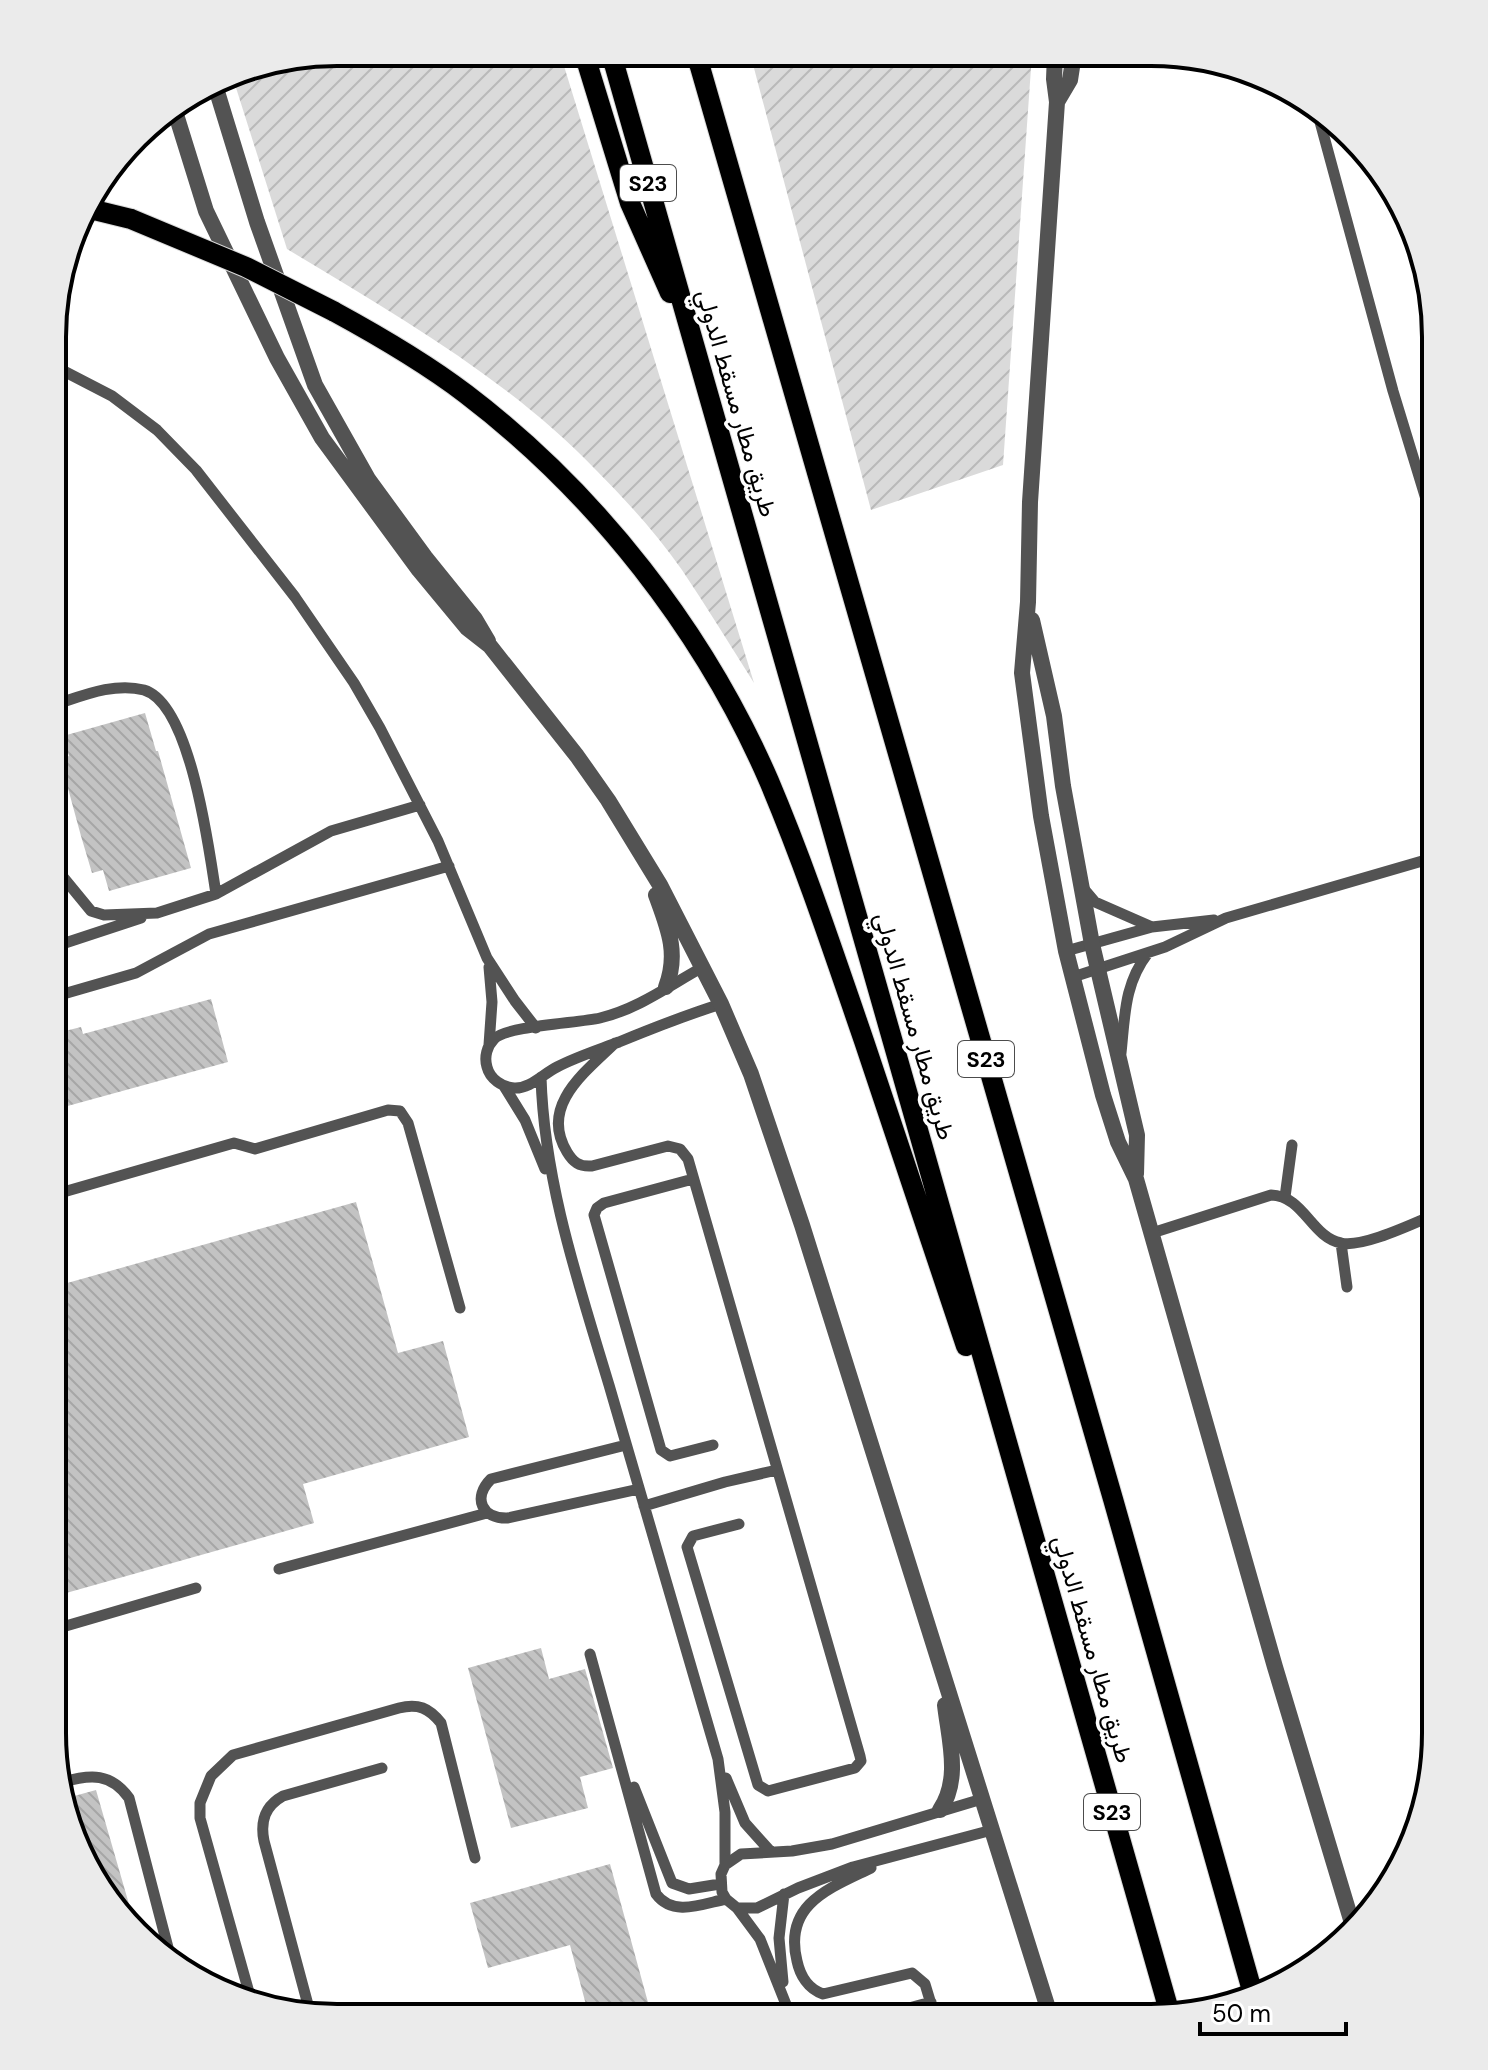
<svg xmlns="http://www.w3.org/2000/svg" width="1488" height="2070" viewBox="0 0 1488 2070" font-family="'DM Sans',Vazirmatn,sans-serif">
<defs>
<pattern id="garden-furrows" width="10" height="10" patternUnits="userSpaceOnUse" patternTransform="scale(2)"><rect width="10" height="10" fill="#dadada"/><path d="M-1 1l2-2M0 10L10 0M9 11l2-2" fill="none" stroke="#b9b9b9"/></pattern>
<pattern id="building-back-hatch" width="6" height="6" patternUnits="userSpaceOnUse" patternTransform="scale(2)"><rect width="6" height="6" fill="#c3c3c3"/><path d="M-1 5l2 2M0 0l6 6M5-1l2 2" fill="none" stroke="#a6a6a6"/></pattern>
</defs>
<rect width="100%" height="100%" fill="#fff"/>
<path fill="url(#garden-furrows)" d="M 337,52 L 560,53 L 754,683 C 730,645 707,607 682,570 C 657,534 625,499 594,468 C 507,378 393,313 287,249 L 232,75 L 245,67 Z
M 750,53 L 1032,54 L 1003,465 L 871,510 Z"/>
<path fill="url(#building-back-hatch)" d="M 145,713 L 156,751 L 158,751 L 191,868 L 109,891 L 103,870 L 92,873 L 81,836 L 60,759 L 69,756 L 63,736 Z
M 211,999 L 228,1062 L 53,1110 L 53,1034 L 81,1027 L 83,1034 Z
M 356,1202 L 398,1353 L 443,1341 L 469,1437 L 303,1484 L 314,1523 L 52,1597 L 53,1287 Z
M 541,1648 L 549,1679 L 585,1669 L 613,1768 L 580,1777 L 588,1808 L 511,1828 L 468,1668 Z
M 96,1790 L 133,1918 L 81,1859 L 67,1798 Z
M 610,1864 L 652,2017 L 589,2016 L 570,1945 L 488,1968 L 470,1903 Z"/>
<g fill="none" stroke-linecap="round" stroke-linejoin="round">
<defs>
<path id="primary" d="M 584,53 L 630,203 L 670,293
M 611,53 L 1170,2014
M 696,53 L 1113,1499 L 1253,1994
M 86,208 L 131,219
M 333,311 C 379,336 424,362 466,394 C 596,493 704,631 769,781 C 805,866 834,954 864,1041 C 898,1143 932,1244 966,1346"/>
</defs>
<use href="#primary" stroke="#dbdbdb" stroke-width="22"/>
<path stroke="#535353" stroke-width="11" d="M 1316,107 L 1393,391 L 1436,532
M 54,366 L 112,396 L 157,430 L 196,470 L 295,597 L 354,683 L 380,728 L 438,841 L 487,958 L 515,1001 L 536,1028
M 54,705 C 82,696 114,682 144,690 C 191,704 209,850 216,894
M 54,866 L 91,911 L 104,915 L 157,913 L 216,894 L 331,831 L 420,805
M 1084,889 L 1095,902 L 1152,927
M 53,947 L 141,918
M 1066,951 L 1152,927 L 1214,920
M 489,967 L 492,1002 L 489,1045
M 703,967 C 670,985 638,1009 600,1018 C 578,1023 506,1026 494,1039 C 487,1046 484,1057 487,1067 C 490,1079 502,1087 514,1088 C 530,1089 543,1074 557,1067 C 576,1057 598,1050 619,1042 C 653,1028 686,1015 721,1004
M 1073,977 L 1165,947 L 1226,918 L 1436,857
M 53,997 L 136,973 L 209,934 L 449,866
M 615,1043 C 585,1072 539,1106 567,1152 C 573,1162 579,1167 592,1166 L 668,1146 L 680,1149 L 688,1159 L 860,1756 L 861,1761 L 855,1768 L 768,1791 L 758,1785 L 687,1547 L 693,1536 L 739,1524
M 1121,1053 C 1125,1016 1124,984 1148,953
M 541,1077 C 544,1182 579,1285 609,1385 C 645,1510 681,1635 718,1759 L 725,1812 L 725,1865
M 504,1086 L 525,1120 L 545,1169
M 693,1179 L 604,1203 L 597,1208 L 594,1215 L 661,1450 L 670,1456 L 713,1445
M 53,1195 L 234,1143 L 255,1149 L 388,1110 L 400,1111 L 408,1123 L 460,1308
M 1285,1197 L 1292,1145
M 1152,1233 L 1271,1195 C 1304,1196 1311,1237 1341,1243 C 1363,1248 1414,1223 1436,1214
M 1341,1243 L 1347,1287
M 626,1445 L 491,1479 C 472,1498 482,1519 508,1518 L 639,1489
M 644,1506 L 725,1482 L 777,1470
M 279,1569 L 487,1513
M 52,1630 L 196,1588
M 590,1654 L 656,1894 C 673,1917 702,1904 726,1899
M 726,1778 L 745,1823 L 771,1852
M 63,1782 C 91,1774 111,1773 129,1798 L 172,1963
M 634,1787 L 672,1883 L 689,1889 L 720,1884
M 982,1799 L 832,1844 L 792,1851 L 741,1854 L 725,1865 L 721,1874 L 722,1892 L 726,1899 L 737,1908 L 757,1908 L 798,1888 L 853,1867 L 992,1830
M 871,1868 C 830,1888 783,1904 797,1961 C 800,1975 808,1989 823,1994 L 912,1973 L 925,1984 L 935,2017
M 737,1908 L 760,1939 L 791,2017
M 783,1982 L 779,1938 L 784,1894
M 250,1996 L 200,1818 L 200,1803 L 211,1776 L 233,1755 L 399,1708 C 418,1703 429,1708 441,1723 L 475,1858
M 311,2016 L 264,1841 C 260,1821 265,1806 283,1796 L 382,1768
M 876,2017 L 931,2002"/>
<path stroke="#535353" stroke-width="16" d="M 1055,54 L 1054,79 L 1057,102 L 1030,502 L 1028,602 L 1022,673 L 1041,816 L 1066,951 L 1103,1095 L 1118,1142 L 1136,1179 L 1275,1667 L 1352,1923
M 215,85 L 257,222 L 315,385 L 368,479 L 425,557 L 475,619 L 488,641
M 1057,102 L 1070,80 L 1074,54
M 174,108 L 206,211 L 277,358 L 322,438 L 419,570 L 467,628 L 490,646 L 577,756 L 608,800 L 660,885 L 721,1004 L 751,1074 L 802,1225 L 1051,2018
M 1032,620 L 1054,716 L 1063,786 L 1092,944 L 1137,1135 L 1136,1174
M 656,895 C 668,928 679,953 666,987
M 940,1810 C 961,1779 949,1740 945,1705"/>
<use href="#primary" stroke="#000" stroke-width="20"/>
<defs>
<path id="primary-bridge" d="M 131,219 L 246,267 L 333,311"/>
</defs>
<use href="#primary-bridge" stroke="#dbdbdb" stroke-width="22" stroke-linecap="butt"/>
<use href="#primary-bridge" stroke="#000" stroke-width="20"/>
</g>
<g text-anchor="middle" dominant-baseline="central" stroke-width="7" stroke-linejoin="round" paint-order="stroke">
<g fill="#fff" stroke="#4c4c4c" stroke-width="2">
<rect x="620" y="165" width="56" height="36" rx="6"/>
<rect x="958" y="1041" width="56" height="36" rx="6"/>
<rect x="1084" y="1794" width="56" height="36" rx="6"/>
</g>
<g font-size="22" font-weight="bold" fill="#000">
<text x="648" y="183">S23</text>
<text x="986" y="1059">S23</text>
<text x="1112" y="1812">S23</text>
</g>
<g font-size="24" fill="#000" stroke="#fff">
<text transform="translate(737 403) rotate(74)">طريق مطار مسقط الدولي</text>
<text transform="translate(915 1026) rotate(74)">طريق مطار مسقط الدولي</text>
<text transform="translate(1093 1649) rotate(74)">طريق مطار مسقط الدولي</text>
</g>
</g>
<path d="M0 0H1488V2070H0ZM337 66H1151A271 271 0 0 1 1422 337V1733A271 271 0 0 1 1151 2004H337A271 271 0 0 1 66 1733V337A271 271 0 0 1 337 66Z" fill="#ebebeb" fill-rule="evenodd"/>
<path fill="none" stroke="#000" stroke-width="4" d="M337 66H1151A271 271 0 0 1 1422 337V1733A271 271 0 0 1 1151 2004H337A271 271 0 0 1 66 1733V337A271 271 0 0 1 337 66Z"/>
<path d="M1200 2022v12h146v-12" fill="none" stroke="#000000" stroke-width="4"/>
<text x="1212" y="2022" font-size="24" fill="#000000" stroke="#ffffff" stroke-width="6" paint-order="stroke">50 m</text>
</svg>
